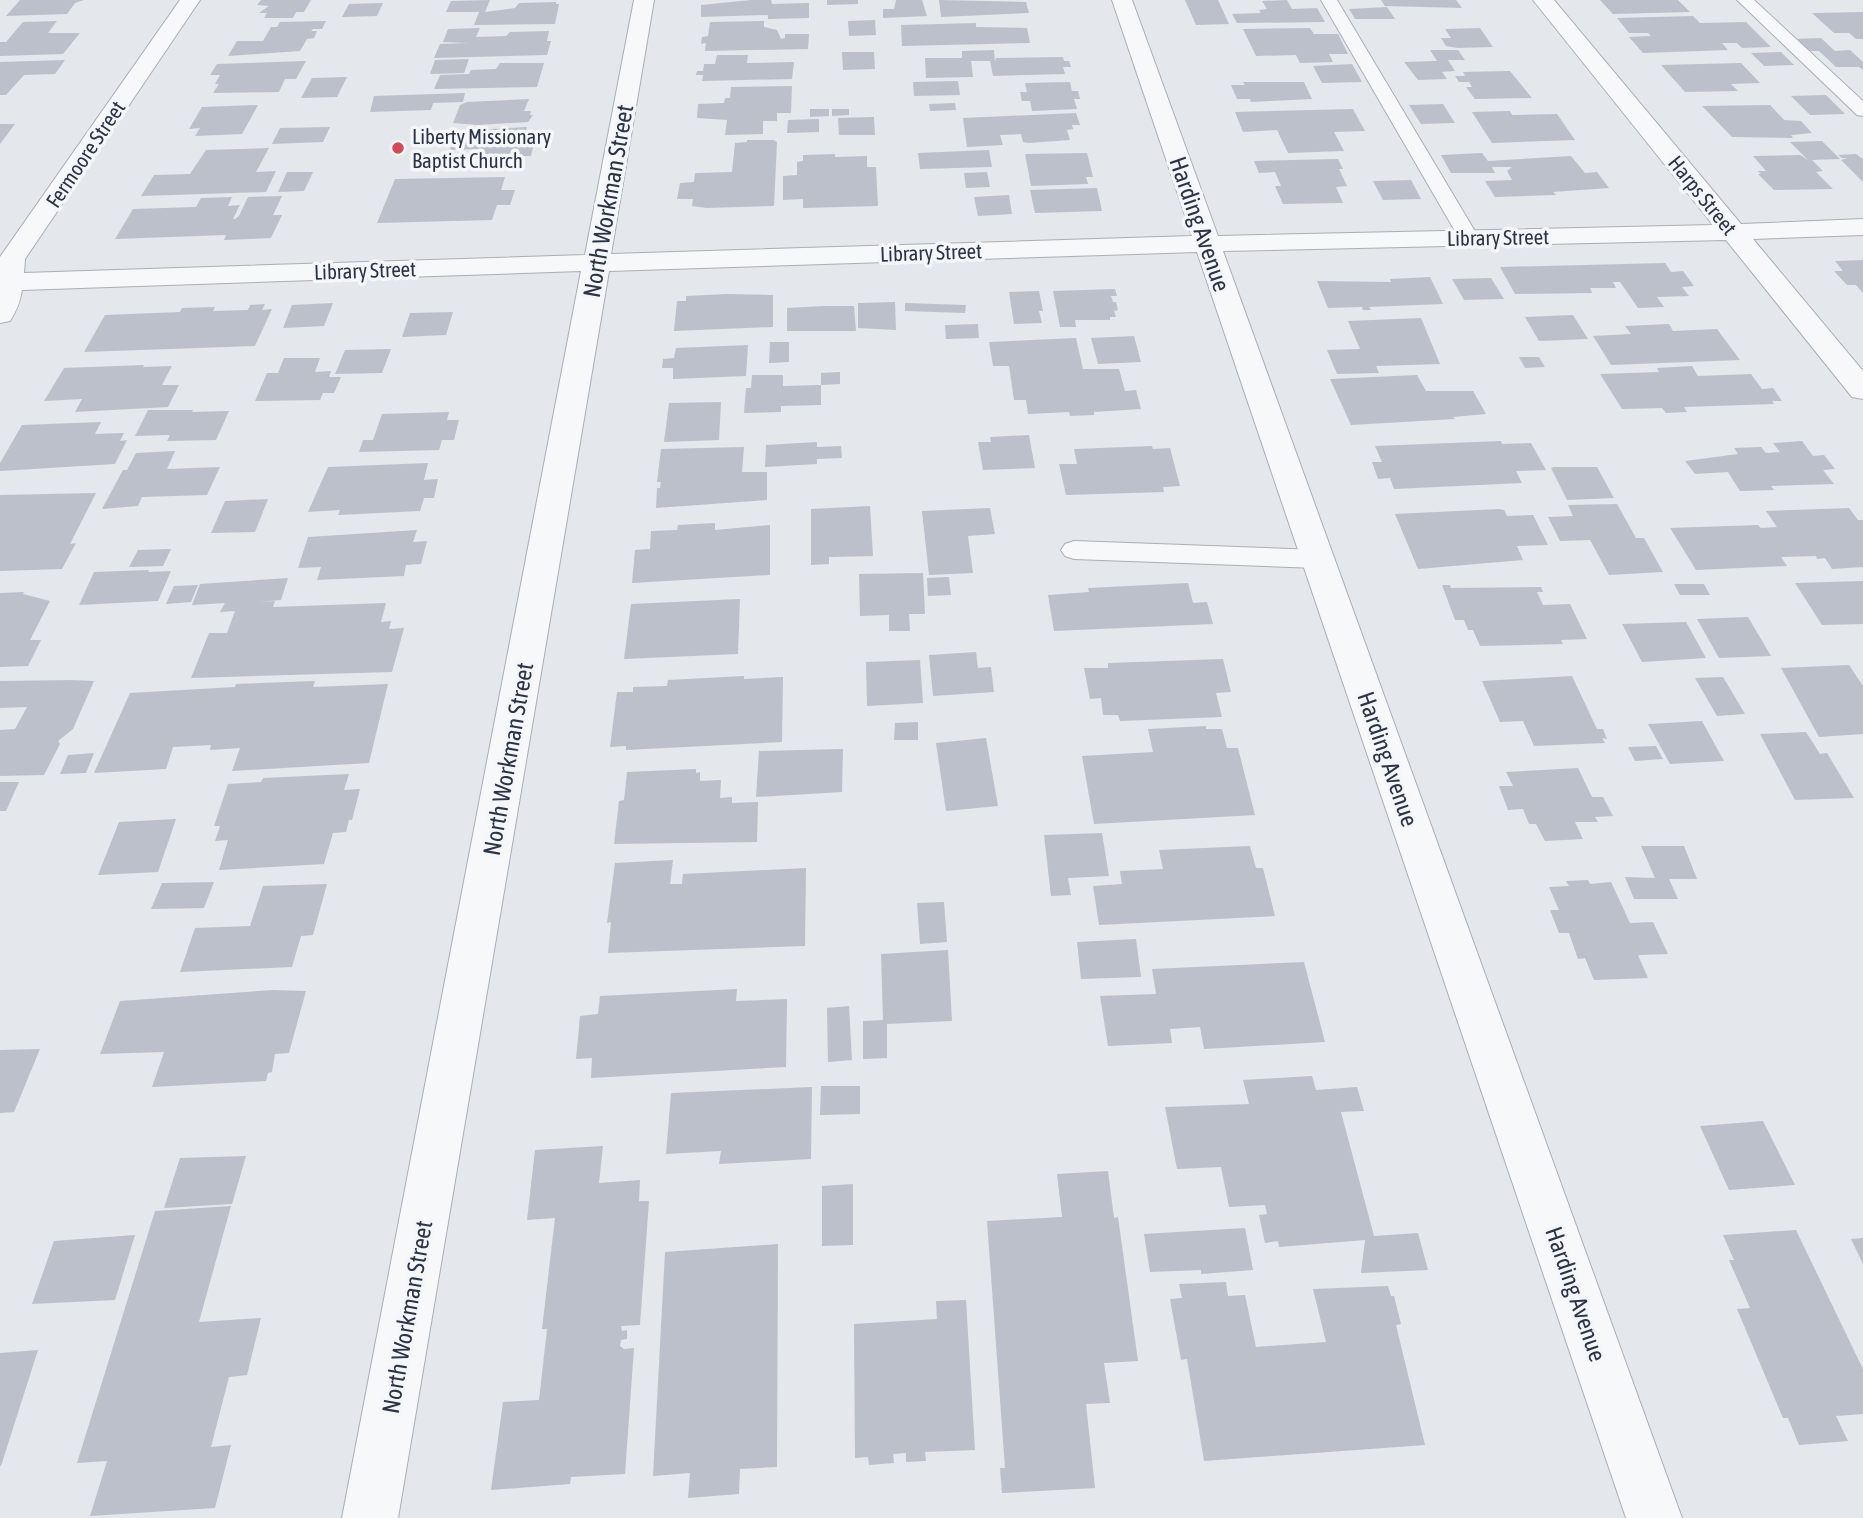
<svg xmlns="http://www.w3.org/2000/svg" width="1863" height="1518" viewBox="0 0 1863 1518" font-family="'Asap Condensed',sans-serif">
<rect width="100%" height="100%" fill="#e4e7ec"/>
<path fill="#bbc0ca" d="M 20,0 L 84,0 L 75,3 L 67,14 L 6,16 Z
M 261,0 L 311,0 L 304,12 L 296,12 L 293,18 L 264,18 L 267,13 L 259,13 L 269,6 L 257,5 Z
M 490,0 L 485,12 L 515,8 L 519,3 L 556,2 L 556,4 L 559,4 L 555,24 L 474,25 L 479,12 L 446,12 L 451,1 Z
M 751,0 L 771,0 L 772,4 L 809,3 L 809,18 L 768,19 L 768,15 L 701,17 L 701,5 Z
M 827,0 L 858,0 L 858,4 L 827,5 Z
M 896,0 L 922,0 L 927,16 L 883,18 L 883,9 L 894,9 Z
M 939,0 L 1026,2 L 1029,13 L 941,17 Z
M 1185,0 L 1218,0 L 1229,24 L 1196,25 Z
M 1287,0 L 1292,9 L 1317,8 L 1325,22 L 1237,23 L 1232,14 L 1261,13 L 1259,10 L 1267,9 L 1262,1 Z
M 1381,0 L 1456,0 L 1462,8 L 1385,6 Z
M 1600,0 L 1678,0 L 1690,12 L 1613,14 Z
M 383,3 L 377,16 L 342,17 L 349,4 Z
M 1387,7 L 1395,19 L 1355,19 L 1349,9 Z
M 1863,12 L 1863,39 L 1856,39 L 1849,33 L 1834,33 L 1812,13 Z
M 1693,16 L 1700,23 L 1746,22 L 1771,47 L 1742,48 L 1737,43 L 1722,43 L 1728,50 L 1643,53 L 1629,37 L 1651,36 L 1648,33 L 1629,33 L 1617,18 Z
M 875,20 L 876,35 L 849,36 L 848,21 Z
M 57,21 L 48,33 L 80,33 L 63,54 L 0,56 L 0,42 L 6,42 L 23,22 Z
M 326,21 L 322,29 L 313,29 L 311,31 L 317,31 L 314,38 L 307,39 L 300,51 L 228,56 L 237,41 L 263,41 L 271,27 L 277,27 L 280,22 Z
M 764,21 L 764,27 L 777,30 L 781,39 L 785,38 L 785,34 L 809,34 L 808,49 L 705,51 L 706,43 L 701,44 L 702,37 L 708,36 L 710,22 Z
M 976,23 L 976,27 L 1027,28 L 1030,43 L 902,46 L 901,25 Z
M 480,28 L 476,37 L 506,36 L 510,32 L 549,31 L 547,41 L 551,41 L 547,55 L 434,58 L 440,44 L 469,43 L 443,42 L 448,29 Z
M 1310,28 L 1314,34 L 1338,34 L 1348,54 L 1329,54 L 1333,62 L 1300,63 L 1296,55 L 1256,56 L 1243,29 Z
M 1480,28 L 1493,47 L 1458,48 L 1446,46 L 1441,38 L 1451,38 L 1445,29 Z
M 1821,38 L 1835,51 L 1850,50 L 1863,62 L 1863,70 L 1859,67 L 1836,67 L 1819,51 L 1804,51 L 1791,39 Z
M 994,50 L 995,62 L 996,58 L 1063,57 L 1064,61 L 1069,61 L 1071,67 L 1063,67 L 1065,74 L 993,76 L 990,61 L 971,61 L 973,77 L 926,78 L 925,58 L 962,58 L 962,51 Z
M 1430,50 L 1458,50 L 1465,60 L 1448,60 L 1455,71 L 1442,72 L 1447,79 L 1418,80 L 1404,62 L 1437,61 Z
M 842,52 L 874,52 L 875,69 L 843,70 Z
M 1781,52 L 1794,65 L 1764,66 L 1751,53 Z
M 717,55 L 748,55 L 747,63 L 794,62 L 792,79 L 702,81 L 703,75 L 696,75 L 697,71 L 703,71 L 704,64 L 715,64 Z
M 469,59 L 464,73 L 430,74 L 435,60 Z
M 65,60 L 55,74 L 24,75 L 6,95 L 0,95 L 0,62 Z
M 306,61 L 296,79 L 285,79 L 279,92 L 213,93 L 219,84 L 215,84 L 220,75 L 210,75 L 217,64 Z
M 500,63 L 544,63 L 537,87 L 434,89 L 440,75 L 469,74 L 471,70 L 496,69 Z
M 1741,63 L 1760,83 L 1731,84 L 1738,91 L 1685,92 L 1661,65 Z
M 1352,64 L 1362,82 L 1322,83 L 1313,66 Z
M 1510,71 L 1532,98 L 1475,99 L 1466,87 L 1472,87 L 1469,82 L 1459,82 L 1455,76 L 1465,76 L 1463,72 Z
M 347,77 L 337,97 L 301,98 L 312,78 Z
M 958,81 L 960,95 L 914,96 L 913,82 Z
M 1070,82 L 1072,91 L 1078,91 L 1080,99 L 1074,99 L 1077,109 L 1032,111 L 1030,101 L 1022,101 L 1020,92 L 1027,92 L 1025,83 Z
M 1243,82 L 1304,82 L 1312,99 L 1251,102 L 1250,99 L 1237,99 L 1231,85 L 1245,85 Z
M 792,86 L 791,113 L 777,113 L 777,121 L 763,121 L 763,134 L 725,135 L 727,120 L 697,118 L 698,104 L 724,103 L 725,98 L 730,98 L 731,87 Z
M 465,93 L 463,102 L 433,103 L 431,110 L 370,112 L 374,96 Z
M 1826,95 L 1845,114 L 1810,115 L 1791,96 Z
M 529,99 L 524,111 L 531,111 L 530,115 L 533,115 L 528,122 L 478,125 L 453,123 L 460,105 L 467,102 Z
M 955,103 L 956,110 L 930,111 L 929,104 Z
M 1443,104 L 1455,123 L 1421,124 L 1409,105 Z
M 258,105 L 242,134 L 195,136 L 200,128 L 189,129 L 202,107 Z
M 1770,105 L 1784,120 L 1801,121 L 1812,133 L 1791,135 L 1793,138 L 1732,137 L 1702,106 Z
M 810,109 L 829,109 L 829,116 L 810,117 Z
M 832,109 L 849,109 L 849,115 L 832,116 Z
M 1353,109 L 1365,131 L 1334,132 L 1344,151 L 1288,153 L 1277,130 L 1243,132 L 1235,112 Z
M 1510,111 L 1512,115 L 1557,114 L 1575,140 L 1492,143 L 1472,112 Z
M 1076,113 L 1080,125 L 1072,125 L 1073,129 L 1067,130 L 1070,140 L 1028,143 L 1023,142 L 1021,134 L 1000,135 L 1003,145 L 967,147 L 963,118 Z
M 874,117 L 875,135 L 839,135 L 838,118 Z
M 819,119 L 819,132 L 787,133 L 788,120 Z
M 0,124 L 15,124 L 0,144 Z
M 330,127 L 323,142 L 272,144 L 280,128 Z
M 527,127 L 523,140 L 535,139 L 531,156 L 475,158 L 478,149 L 450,150 L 456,131 Z
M 747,140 L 774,140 L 777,142 L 774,206 L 707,208 L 692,206 L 693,199 L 677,199 L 680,183 L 694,182 L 695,173 L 732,172 L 735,143 L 747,142 Z
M 1822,141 L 1840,159 L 1812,160 L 1823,171 L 1816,172 L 1833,189 L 1774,190 L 1758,174 L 1761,174 L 1758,171 L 1766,171 L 1753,156 L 1800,155 L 1808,160 L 1790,142 Z
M 269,148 L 256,172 L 276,171 L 266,192 L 141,196 L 154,175 L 190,174 L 206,150 Z
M 989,150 L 992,167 L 920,169 L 918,153 Z
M 1087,153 L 1093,177 L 1086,177 L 1088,184 L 1031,186 L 1025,154 Z
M 1482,153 L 1488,161 L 1571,156 L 1585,173 L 1597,172 L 1609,188 L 1553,192 L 1556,195 L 1495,197 L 1485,181 L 1512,180 L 1507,171 L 1512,167 L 1492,167 L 1495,173 L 1451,173 L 1441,155 Z
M 835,154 L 835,157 L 867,156 L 867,167 L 876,167 L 878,206 L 803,208 L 803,199 L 783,200 L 783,176 L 797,175 L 797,162 L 803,161 L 803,155 Z
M 1856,154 L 1863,159 L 1863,182 L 1841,160 L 1848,158 L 1842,158 L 1838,155 Z
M 466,155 L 463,164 L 430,165 L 434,156 Z
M 1338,159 L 1343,169 L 1339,169 L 1347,186 L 1336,187 L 1343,203 L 1283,204 L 1275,186 L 1281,186 L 1275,172 L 1259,173 L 1254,161 Z
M 287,172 L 313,172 L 304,191 L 278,192 Z
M 987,172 L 990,187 L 966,188 L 964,173 Z
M 505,177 L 501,190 L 515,190 L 510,205 L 497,205 L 492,220 L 377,223 L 395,179 Z
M 1411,180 L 1421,199 L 1383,200 L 1373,181 Z
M 1097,188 L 1102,211 L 1035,213 L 1030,190 Z
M 1009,195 L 1012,214 L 978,216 L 974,197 Z
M 282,196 L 273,215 L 282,215 L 271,238 L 224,240 L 226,235 L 115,239 L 133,209 L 196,207 L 201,198 L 232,197 L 228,206 L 240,205 L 233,219 L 235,219 L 239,216 L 248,197 Z
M 1863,260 L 1863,293 L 1856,285 L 1847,285 L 1834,271 L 1843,271 L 1835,261 Z
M 1665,263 L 1671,272 L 1683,271 L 1694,286 L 1682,287 L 1689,296 L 1657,297 L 1664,307 L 1638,308 L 1620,282 L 1613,282 L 1616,288 L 1590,288 L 1592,293 L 1515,294 L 1500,267 Z
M 1430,277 L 1443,304 L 1369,307 L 1371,310 L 1363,310 L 1362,307 L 1328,308 L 1317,281 L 1391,282 L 1390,279 Z
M 1491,278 L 1504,299 L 1464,300 L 1452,279 Z
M 1115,289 L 1117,296 L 1111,296 L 1113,302 L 1116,302 L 1118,310 L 1114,311 L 1116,317 L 1110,317 L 1110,320 L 1075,320 L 1076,327 L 1060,327 L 1053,291 Z
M 1039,291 L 1043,311 L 1039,311 L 1042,323 L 1014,324 L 1009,292 Z
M 727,294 L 773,295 L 773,327 L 674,331 L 677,301 L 686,301 L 686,296 Z
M 895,302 L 896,330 L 858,328 L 858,303 Z
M 333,303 L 324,326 L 283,328 L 292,305 Z
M 905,303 L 966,305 L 965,313 L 905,311 Z
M 265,304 L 262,310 L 272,309 L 255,346 L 84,352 L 105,315 L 180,312 L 182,308 L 215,307 L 213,311 L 248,310 L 250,305 Z
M 824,306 L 854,306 L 856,331 L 787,331 L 787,308 Z
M 453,312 L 446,335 L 402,337 L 410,313 Z
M 1573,315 L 1588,339 L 1539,341 L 1525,317 Z
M 1421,318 L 1440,364 L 1376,366 L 1379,373 L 1337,374 L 1327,350 L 1360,349 L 1348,321 Z
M 978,324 L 979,338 L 946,339 L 945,325 Z
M 1669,324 L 1673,331 L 1717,329 L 1740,360 L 1611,365 L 1593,336 L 1631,334 L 1625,326 Z
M 1134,336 L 1141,362 L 1098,364 L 1091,338 Z
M 1076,338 L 1083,369 L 1119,369 L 1125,391 L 1136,390 L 1141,409 L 1094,412 L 1094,415 L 1070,416 L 1069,412 L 1028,414 L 1026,400 L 1014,400 L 1009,366 L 993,366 L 989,342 Z
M 770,342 L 789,342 L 789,362 L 769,363 Z
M 748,345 L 746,376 L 673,379 L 673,368 L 662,368 L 663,359 L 674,358 L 676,348 Z
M 391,349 L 382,373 L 335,374 L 345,350 Z
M 1519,357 L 1539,357 L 1545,367 L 1525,368 Z
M 284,358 L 320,358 L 315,372 L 331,371 L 329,377 L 341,377 L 334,393 L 323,393 L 320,400 L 255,401 L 267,373 L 278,373 Z
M 144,365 L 143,367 L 172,366 L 162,385 L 179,385 L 168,407 L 75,412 L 82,399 L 44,401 L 64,368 Z
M 1692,366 L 1698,376 L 1751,374 L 1762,389 L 1773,388 L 1782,401 L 1772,401 L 1774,404 L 1684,407 L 1687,412 L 1666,413 L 1662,408 L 1622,409 L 1600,374 L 1659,372 L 1657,368 Z
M 840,372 L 840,384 L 821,385 L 821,373 Z
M 752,375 L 783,375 L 783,386 L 821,385 L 821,405 L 781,406 L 781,412 L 744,413 L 746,388 L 751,388 Z
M 1417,375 L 1426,391 L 1473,391 L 1486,414 L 1453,417 L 1455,419 L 1351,425 L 1330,379 Z
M 721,402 L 719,440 L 664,442 L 669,403 Z
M 148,410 L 193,410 L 192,412 L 229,411 L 216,440 L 167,441 L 170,435 L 135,436 Z
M 449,412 L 447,420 L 459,420 L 454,440 L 442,440 L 439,450 L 359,452 L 363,440 L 373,440 L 382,414 Z
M 101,422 L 95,434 L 124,433 L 120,441 L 127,440 L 115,464 L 0,471 L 0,463 L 22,425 Z
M 1029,435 L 1035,468 L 983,470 L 978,442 L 991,442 L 990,437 Z
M 1501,441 L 1502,444 L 1531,443 L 1546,470 L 1516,471 L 1522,483 L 1394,489 L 1390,478 L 1378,479 L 1372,462 L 1382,462 L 1375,446 Z
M 1802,441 L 1813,456 L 1824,455 L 1835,469 L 1823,470 L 1834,484 L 1771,486 L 1774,490 L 1740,491 L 1728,472 L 1695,474 L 1685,461 L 1738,454 L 1734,448 L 1761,447 L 1766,453 L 1780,452 L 1773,443 Z
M 817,442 L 817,447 L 841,446 L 842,458 L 817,459 L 817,464 L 765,467 L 766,445 Z
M 1152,446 L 1153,449 L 1170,448 L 1180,486 L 1163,487 L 1164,492 L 1066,495 L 1059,464 L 1077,464 L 1074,449 Z
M 744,447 L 742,472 L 767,472 L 767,500 L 656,508 L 657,488 L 660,488 L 661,482 L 657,482 L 661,449 Z
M 175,451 L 167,469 L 220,467 L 207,495 L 142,497 L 138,506 L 102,509 L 123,470 L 127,470 L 136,453 Z
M 428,463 L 424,480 L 438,479 L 434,498 L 424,498 L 420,511 L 338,515 L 340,510 L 308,512 L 328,467 Z
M 1554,467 L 1597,467 L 1614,498 L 1567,500 L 1551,468 Z
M 96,493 L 70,544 L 76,543 L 62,569 L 0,571 L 0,495 Z
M 268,499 L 255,532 L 211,533 L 225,501 Z
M 1617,504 L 1636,538 L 1644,538 L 1663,572 L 1609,575 L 1590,540 L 1560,541 L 1548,517 L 1573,516 L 1568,505 Z
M 870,506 L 873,556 L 829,557 L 829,564 L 811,565 L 811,509 Z
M 990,508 L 995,534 L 968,536 L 973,573 L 929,575 L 922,511 Z
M 1849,508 L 1858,520 L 1863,520 L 1863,567 L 1832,569 L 1825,558 L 1817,559 L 1816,556 L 1781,557 L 1787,566 L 1696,570 L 1670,528 L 1758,525 L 1761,528 L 1777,527 L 1766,511 Z
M 1499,509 L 1504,510 L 1507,516 L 1533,515 L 1548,545 L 1517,546 L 1523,560 L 1418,569 L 1395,514 Z
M 715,523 L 715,530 L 770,525 L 770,575 L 632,583 L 635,550 L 650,549 L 651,531 L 677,530 L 678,525 Z
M 417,530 L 413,542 L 427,541 L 421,564 L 406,565 L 404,576 L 317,580 L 321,567 L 298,568 L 308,537 Z
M 171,549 L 163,566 L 129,567 L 138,550 Z
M 149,570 L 148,572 L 171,571 L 158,601 L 79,605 L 94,572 Z
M 923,573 L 925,614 L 909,614 L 910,631 L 889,631 L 889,615 L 860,616 L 859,574 Z
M 949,577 L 951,595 L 928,596 L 927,578 Z
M 288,578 L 281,600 L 258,602 L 275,601 L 273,607 L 386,603 L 381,622 L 391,621 L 389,629 L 404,628 L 392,672 L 191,678 L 209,633 L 227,633 L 235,611 L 220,612 L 225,603 L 192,605 L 200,584 Z
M 1863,581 L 1863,624 L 1822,625 L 1795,583 Z
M 1188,583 L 1193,603 L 1207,602 L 1213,624 L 1054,631 L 1048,595 L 1089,592 L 1088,588 Z
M 1674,584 L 1704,584 L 1710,595 L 1680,595 Z
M 198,585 L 191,602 L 166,604 L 174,586 Z
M 1442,585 L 1450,585 L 1451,588 L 1541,587 L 1543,592 L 1537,592 L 1543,605 L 1570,604 L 1587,639 L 1561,640 L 1563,644 L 1480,646 L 1473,630 L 1468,630 L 1464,620 L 1455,620 Z
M 24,592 L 23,594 L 50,601 L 30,640 L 41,640 L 28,666 L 0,667 L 0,593 Z
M 740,599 L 738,654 L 624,659 L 631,604 Z
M 1748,617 L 1771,656 L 1719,658 L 1697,619 Z
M 1686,622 L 1706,658 L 1642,662 L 1622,624 Z
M 976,652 L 978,668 L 991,667 L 994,692 L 933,696 L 929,655 Z
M 1223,659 L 1231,692 L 1216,693 L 1222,717 L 1120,721 L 1118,715 L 1103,715 L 1101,698 L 1090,699 L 1084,668 L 1108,668 L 1108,663 Z
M 920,660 L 923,703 L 867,706 L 866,662 Z
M 1849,665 L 1863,686 L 1863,734 L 1819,737 L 1781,668 Z
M 744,676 L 744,679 L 783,677 L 782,742 L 626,750 L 626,746 L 610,747 L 617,692 L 633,692 L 633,687 L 667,686 L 668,680 Z
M 1572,676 L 1597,729 L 1603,729 L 1607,739 L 1602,738 L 1605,743 L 1534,746 L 1523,721 L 1500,722 L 1482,681 Z
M 1723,677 L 1745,714 L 1717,716 L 1695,678 Z
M 72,680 L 94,681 L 73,729 L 58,741 L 60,744 L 44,775 L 0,776 L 0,730 L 15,729 L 27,707 L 0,708 L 0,681 Z
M 315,681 L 313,687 L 388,684 L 369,763 L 232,771 L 240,748 L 210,750 L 211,745 L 173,747 L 166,769 L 94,773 L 130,693 L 235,687 L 236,684 Z
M 1702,721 L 1724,761 L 1670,764 L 1648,724 Z
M 918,722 L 918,740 L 894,740 L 895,723 Z
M 1206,726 L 1206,729 L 1222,729 L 1227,748 L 1238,748 L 1255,815 L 1094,824 L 1082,756 L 1153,752 L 1148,729 Z
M 1806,732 L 1820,754 L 1827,753 L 1854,798 L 1795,800 L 1760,734 Z
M 986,738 L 998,806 L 946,811 L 936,743 Z
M 1656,746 L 1663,759 L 1635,761 L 1628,747 Z
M 843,749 L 842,792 L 756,797 L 759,751 Z
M 94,753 L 86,773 L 60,774 L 68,755 Z
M 1578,768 L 1592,797 L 1603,797 L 1613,816 L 1595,817 L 1598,822 L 1575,822 L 1583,839 L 1545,841 L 1536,824 L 1529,824 L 1523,809 L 1508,810 L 1499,786 L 1513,786 L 1506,772 Z
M 696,769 L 696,773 L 700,772 L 700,781 L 721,780 L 720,798 L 732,797 L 732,803 L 758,802 L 757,842 L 614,844 L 619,801 L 624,800 L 627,772 Z
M 349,774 L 344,790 L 360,789 L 352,820 L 349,820 L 346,832 L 333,833 L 324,864 L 219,870 L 228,840 L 215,841 L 220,826 L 214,826 L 228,784 L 261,782 L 263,778 Z
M 0,782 L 19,782 L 6,811 L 0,811 Z
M 176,819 L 158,872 L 98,875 L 119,822 Z
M 1102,833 L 1109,876 L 1068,878 L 1071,895 L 1051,896 L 1044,835 Z
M 1250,846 L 1256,868 L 1263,868 L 1275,916 L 1099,925 L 1093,886 L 1122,884 L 1120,871 L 1163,869 L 1159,850 Z
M 1641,846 L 1684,846 L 1697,879 L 1669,879 L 1678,899 L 1634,899 L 1625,877 L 1655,878 Z
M 673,860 L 670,884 L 682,884 L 683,874 L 806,868 L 805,946 L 608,953 L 611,922 L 607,923 L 615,863 Z
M 1588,880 L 1590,884 L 1611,882 L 1630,923 L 1653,922 L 1668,954 L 1638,955 L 1648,978 L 1594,980 L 1585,958 L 1578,959 L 1569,933 L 1559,933 L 1550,910 L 1559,910 L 1549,887 L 1569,886 L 1566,881 Z
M 214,882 L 204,908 L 151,909 L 162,883 Z
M 327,884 L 313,935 L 301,936 L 292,967 L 180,972 L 195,928 L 250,926 L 263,886 Z
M 944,902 L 947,942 L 920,944 L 917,903 Z
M 1136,939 L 1141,977 L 1081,979 L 1077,942 Z
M 948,950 L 952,1021 L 887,1024 L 887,1058 L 863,1059 L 863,1021 L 883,1020 L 881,954 Z
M 1304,962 L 1325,1042 L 1204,1049 L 1200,1027 L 1170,1029 L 1172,1043 L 1108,1046 L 1100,996 L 1156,994 L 1152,969 Z
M 737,989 L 736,1001 L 787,999 L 786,1067 L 591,1078 L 592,1058 L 576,1059 L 580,1016 L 598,1014 L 600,996 Z
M 272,990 L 306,991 L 289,1053 L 275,1054 L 272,1072 L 268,1073 L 266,1081 L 152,1087 L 164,1052 L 100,1054 L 120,1001 Z
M 849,1006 L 852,1060 L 828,1062 L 827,1008 Z
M 40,1049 L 14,1112 L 0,1113 L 0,1050 Z
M 1312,1076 L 1316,1090 L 1357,1087 L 1364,1111 L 1341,1112 L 1374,1236 L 1418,1233 L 1428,1270 L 1361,1273 L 1365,1240 L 1279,1247 L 1278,1241 L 1265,1243 L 1259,1215 L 1267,1214 L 1265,1205 L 1229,1207 L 1221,1167 L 1177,1169 L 1165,1107 L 1249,1104 L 1243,1080 Z
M 821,1086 L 860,1086 L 860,1114 L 820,1115 Z
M 812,1087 L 811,1159 L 719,1164 L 721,1151 L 666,1154 L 671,1093 Z
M 1763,1121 L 1795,1185 L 1729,1190 L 1700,1126 Z
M 603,1146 L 599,1183 L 640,1180 L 639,1201 L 649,1201 L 640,1325 L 621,1326 L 622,1331 L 627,1330 L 627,1339 L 621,1340 L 620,1346 L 624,1349 L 634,1348 L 625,1474 L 571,1477 L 570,1484 L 491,1490 L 503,1402 L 539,1400 L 547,1329 L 542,1329 L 555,1218 L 527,1220 L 535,1150 Z
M 246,1156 L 232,1204 L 164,1208 L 180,1158 Z
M 1108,1171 L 1114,1218 L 1118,1217 L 1138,1361 L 1104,1363 L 1110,1403 L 1086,1404 L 1095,1488 L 1002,1493 L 1000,1468 L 1005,1468 L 987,1221 L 1062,1217 L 1057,1174 Z
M 853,1184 L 853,1245 L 822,1246 L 822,1186 Z
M 231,1206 L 199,1322 L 261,1318 L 247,1375 L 229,1377 L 211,1447 L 231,1445 L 215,1508 L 90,1516 L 107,1461 L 77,1463 L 155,1211 Z
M 1245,1228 L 1253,1270 L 1201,1274 L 1201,1270 L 1150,1272 L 1144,1234 Z
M 1796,1230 L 1863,1369 L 1863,1414 L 1836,1416 L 1848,1441 L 1799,1445 L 1788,1418 L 1783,1418 L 1737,1309 L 1750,1308 L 1729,1260 L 1734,1260 L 1723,1235 Z
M 135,1235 L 115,1300 L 32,1304 L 54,1241 Z
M 1863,1238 L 1863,1264 L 1851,1239 Z
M 778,1244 L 777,1467 L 740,1469 L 739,1494 L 688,1498 L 690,1473 L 653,1476 L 665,1252 Z
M 1226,1282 L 1228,1296 L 1245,1295 L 1256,1347 L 1326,1342 L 1313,1289 L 1388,1286 L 1391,1296 L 1394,1296 L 1401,1324 L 1396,1325 L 1425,1445 L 1204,1461 L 1187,1359 L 1181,1360 L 1170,1299 L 1182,1298 L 1179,1284 Z
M 966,1300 L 975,1450 L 925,1452 L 926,1461 L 906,1462 L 906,1453 L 893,1454 L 894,1463 L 869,1465 L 868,1457 L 855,1458 L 854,1324 L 937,1319 L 936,1301 Z
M 38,1350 L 1,1466 L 0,1466 L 0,1353 Z"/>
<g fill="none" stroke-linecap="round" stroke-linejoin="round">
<defs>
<path id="lane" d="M 1321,0 L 1337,0 L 1479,238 L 1476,242 L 1462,242 L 1459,238 Z
M 1737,0 L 1754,0 L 1863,101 L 1863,116 L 1857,115 Z
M 1074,541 L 1317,550 L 1326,553 L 1330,559 L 1326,565 L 1317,568 L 1074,559 L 1065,556 L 1061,550 L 1065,544 Z"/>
<path id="street" d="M 180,0 L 200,0 L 25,259 L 24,273 L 585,255 L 634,0 L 654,0 L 611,254 L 1192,236 L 1112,0 L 1132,0 L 1218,236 L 1713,225 L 1533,0 L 1554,0 L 1741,224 L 1863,219 L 1863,235 L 1753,239 L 1863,371 L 1863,399 L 1852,397 L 1726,240 L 1223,251 L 1682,1518 L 1626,1518 L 1197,252 L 609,271 L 398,1518 L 342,1518 L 581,271 L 22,290 C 20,302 17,310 10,321 L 0,323 L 0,257 Z"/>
</defs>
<use href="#lane" stroke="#a9aeb7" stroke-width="2"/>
<use href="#street" stroke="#a9aeb7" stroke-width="2"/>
<use href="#lane" fill="#f7f8fa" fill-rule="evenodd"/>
<use href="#street" fill="#f7f8fa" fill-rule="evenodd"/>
</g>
<circle fill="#d1495b" stroke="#f4f6f9" stroke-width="2.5" cx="398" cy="148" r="7"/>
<g text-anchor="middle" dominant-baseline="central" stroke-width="7" stroke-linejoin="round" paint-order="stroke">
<g font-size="21" fill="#2b3445" stroke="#f4f6f9" text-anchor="start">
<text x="412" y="136">Liberty Missionary<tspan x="412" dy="24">Baptist Church</tspan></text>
</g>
<g font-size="21" fill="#2b3445" stroke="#f4f6f9">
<text transform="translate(85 154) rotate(-56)">Fermoore Street</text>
<text transform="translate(1703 195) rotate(51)">Harps Street</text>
<text transform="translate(1498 237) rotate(-1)">Library Street</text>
<text transform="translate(931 252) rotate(-2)">Library Street</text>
<text transform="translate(365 270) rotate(-2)">Library Street</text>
</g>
<g font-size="24" fill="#2b3445" stroke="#f4f6f9">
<text transform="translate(608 201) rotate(-80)">North Workman Street</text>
<text transform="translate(1200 224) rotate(71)">Harding Avenue</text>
<text transform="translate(508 759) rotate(-80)">North Workman Street</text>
<text transform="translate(1388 759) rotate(71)">Harding Avenue</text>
<text transform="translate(1576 1294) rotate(71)">Harding Avenue</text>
<text transform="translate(407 1317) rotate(-80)">North Workman Street</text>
</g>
</g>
</svg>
